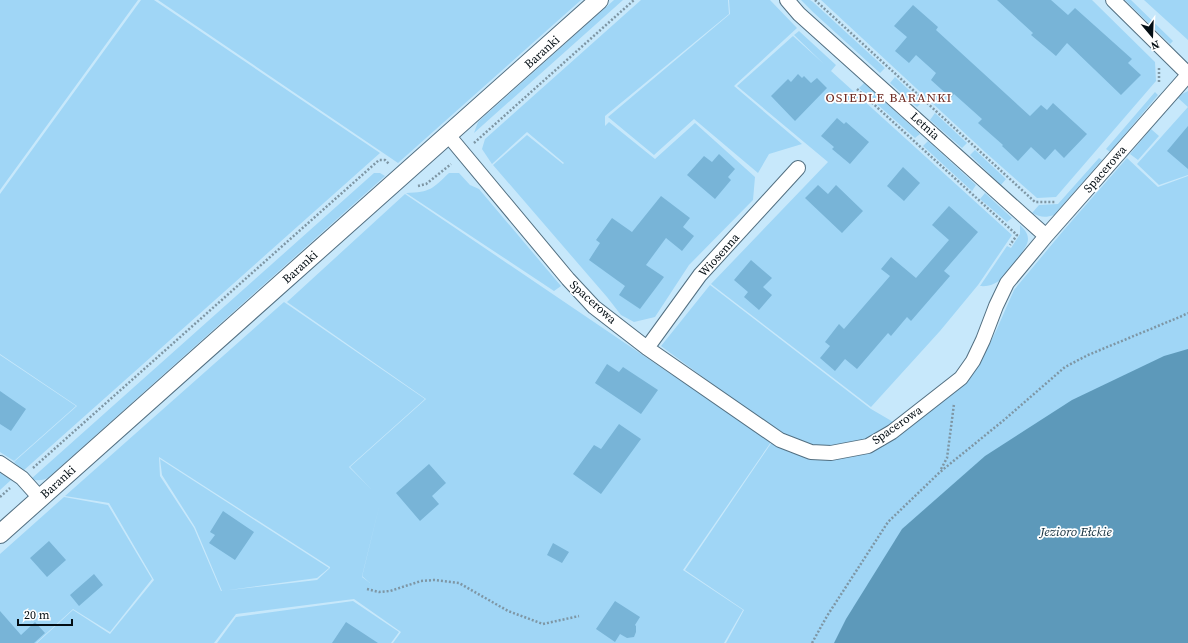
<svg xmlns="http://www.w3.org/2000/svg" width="1188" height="643" viewBox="0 0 1188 643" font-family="'Source Serif 4',serif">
<rect width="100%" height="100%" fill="#c7e8fb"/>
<path fill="#a0d6f6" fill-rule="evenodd" d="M 0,0 L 138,0 L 0,190 Z
M 141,0 L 154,0 L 380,153 L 23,471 L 14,462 L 77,406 L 0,354 L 0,194 Z
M 158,0 L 581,0 L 398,163 Z
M 614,0 L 623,0 L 474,133 L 478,122 Z
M 641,0 L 728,0 L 729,14 L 605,116 L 605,126 L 609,122 L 655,159 L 695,123 L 755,177 L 753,200 L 689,265 L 655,317 L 634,322 L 621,315 L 607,297 L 493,165 L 527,135 L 563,164 L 564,163 L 527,132 L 492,164 L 482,149 L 485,139 Z
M 729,0 L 770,0 L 797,28 L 734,86 L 802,144 L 769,154 L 758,173 L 694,119 L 654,155 L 608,117 L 730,14 Z
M 801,0 L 810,0 L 813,2 L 885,68 L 880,73 L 814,13 Z
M 821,0 L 1092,0 L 1155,62 L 1156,81 L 1056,197 L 1037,198 L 985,152 Z
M 1125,0 L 1131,0 L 1173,41 L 1170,44 Z
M 1144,0 L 1188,0 L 1188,40 Z
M 799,31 L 836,65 L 831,71 L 1012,235 L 978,285 L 940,331 L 871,407 L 711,284 L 828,162 L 737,86 L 793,36 L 824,64 L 794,35 Z
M 895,77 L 922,102 L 917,107 L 890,83 Z
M 864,83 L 920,134 L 915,138 L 859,88 Z
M 1188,91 L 1188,175 L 1159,185 L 1137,164 L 1188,107 L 1178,98 L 1182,94 Z
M 1155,92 L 1158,95 L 1110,152 L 1106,149 Z
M 935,113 L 967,143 L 962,148 L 930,120 Z
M 1151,129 L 1159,136 L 1138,160 L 1130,154 Z
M 928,141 L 976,185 L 972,191 L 923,146 Z
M 975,150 L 1006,179 L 1001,185 L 970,155 Z
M 1099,158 L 1102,160 L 1054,215 C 1045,218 1040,217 1032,213 L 1039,205 L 1058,204 Z
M 1127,158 L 1158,187 L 1188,176 L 1188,414 L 911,643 L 726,643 L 744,610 L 685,570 L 772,442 L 789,452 L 806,456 L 829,459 L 852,457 L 872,450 L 967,377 L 982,359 L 996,331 L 1014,290 L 1063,231 Z
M 374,173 L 380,173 L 385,176 L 49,477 C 43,481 38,481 31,479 Z
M 449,173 L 459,173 L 470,185 L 479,189 L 561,286 L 554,291 L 406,193 C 431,192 432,189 449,173 Z
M 985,193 L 1012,218 L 1007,222 L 980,199 Z
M 405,194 L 771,442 L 683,570 L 743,610 L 724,643 L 393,643 L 401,632 L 354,599 L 236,614 L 214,643 L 37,643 L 73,610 L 110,634 L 154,580 L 109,503 L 65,496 L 284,302 L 425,399 L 349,467 L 372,490 L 350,467 L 426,399 L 287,302 ZM 159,457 L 330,567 L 330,568 L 317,580 L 221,591 L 194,528 L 160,476 ZM 381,499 L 362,576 L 370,583 L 362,577 Z
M 1020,225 C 1024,229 1028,233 1028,239 C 1028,245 1023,250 1020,256 C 1011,270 1000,288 980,286 L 1007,246 L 1011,248 L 1020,234 Z
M 710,285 L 871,409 L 895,423 L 877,435 L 855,444 L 831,447 L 806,444 L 777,432 L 661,346 Z
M 0,355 L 76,406 L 14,461 L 0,452 Z
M 160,459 L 329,568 L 317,578 L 222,591 L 195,527 L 162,475 Z
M 0,473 L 11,480 L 0,490 Z
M 64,497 L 108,505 L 152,579 L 110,632 L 73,609 L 36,643 L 0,643 L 0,554 Z
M 353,601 L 399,632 L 391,643 L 217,643 L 236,617 Z"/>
<path fill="#5d99ba" d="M 1188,349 L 1188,643 L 834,643 L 846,619 L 902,529 L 985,456 L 1072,400 L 1164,356 Z"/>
<path fill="#78b4d7" d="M 997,0 L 1051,0 L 1068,15 L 1075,8 L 1132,59 L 1128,63 L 1141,75 L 1121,95 L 1067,43 L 1056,56 L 1031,35 L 1033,33 Z
M 913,5 L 938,27 L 936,30 L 1030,116 L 1041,105 L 1047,110 L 1053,103 L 1087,134 L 1064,158 L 1055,149 L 1045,160 L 1031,147 L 1018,161 L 1002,146 L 1003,145 L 978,123 L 982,119 L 954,94 L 951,98 L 931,80 L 936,73 L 916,55 L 909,63 L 895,51 L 907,37 L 894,26 Z
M 798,74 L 802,78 L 804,76 L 811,83 L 817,78 L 827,88 L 795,121 L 771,96 L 788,79 L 791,82 Z
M 837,118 L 844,124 L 846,122 L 869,142 L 850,164 L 832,149 L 834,147 L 821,136 Z
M 1188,126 L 1188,169 L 1167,151 Z
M 719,154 L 735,169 L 728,177 L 731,180 L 715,199 L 687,175 L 704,156 L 712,162 Z
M 903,167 L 920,183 L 904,201 L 887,186 Z
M 818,185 L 828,194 L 836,185 L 863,211 L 842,233 L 805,198 Z
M 661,196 L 690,218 L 683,227 L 694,236 L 682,251 L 666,238 L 646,265 L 664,277 L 640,309 L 619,295 L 625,286 L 589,260 L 600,243 L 596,240 L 612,218 L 632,232 Z
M 949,206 L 978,232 L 944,271 L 950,276 L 911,321 L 907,317 L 891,336 L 888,333 L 857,369 L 845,359 L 835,371 L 820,358 L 830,346 L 825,342 L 839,324 L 844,329 L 890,276 L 881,269 L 891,257 L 916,278 L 949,240 L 932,225 Z
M 751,260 L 772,278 L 763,287 L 772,295 L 759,310 L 744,297 L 748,292 L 734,280 Z
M 607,364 L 619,372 L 623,367 L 658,390 L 641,414 L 595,383 Z
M 0,391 L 26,409 L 11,431 L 0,424 Z
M 619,424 L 641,439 L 601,494 L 573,474 L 594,445 L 601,449 Z
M 429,464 L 446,483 L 432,496 L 439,504 L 420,521 L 396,493 Z
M 223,511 L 254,532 L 235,560 L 209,543 L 215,535 L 210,532 Z
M 49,541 L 66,560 L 47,577 L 30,558 Z
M 553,543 L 569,552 L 562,563 L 547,555 Z
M 94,574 L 103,585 L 79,606 L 70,595 Z
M 615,601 L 640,617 L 635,625 L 636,626 L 636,632 L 634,637 L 627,638 L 620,634 L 615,642 L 596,629 Z
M 0,611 L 21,635 L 35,622 L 45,633 L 34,643 L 0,643 Z
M 346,622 L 378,643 L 332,643 Z"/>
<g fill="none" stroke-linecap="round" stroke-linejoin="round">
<defs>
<path id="minor" d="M 787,0 L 799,14 L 1046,236
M 1113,0 L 1188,74
M 448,135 L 568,279 L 594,307 L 647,348 L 780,440 L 811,452 L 831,453 L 868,446 L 892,432 L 961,378 L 973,361 L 983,340 L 996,306 L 1007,283 L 1046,236 L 1188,75
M 647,348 L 700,275 L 798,168
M 0,463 L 22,478 L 40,498"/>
<path id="tertiary" d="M 0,534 L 599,0"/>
</defs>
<use href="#minor" stroke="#526f81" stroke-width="16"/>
<use href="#tertiary" stroke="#526f81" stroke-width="20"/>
<path stroke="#7e96a4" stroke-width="2.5" stroke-dasharray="2 2" stroke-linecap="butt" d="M 815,0 L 1035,202 L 1055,202
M 1159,68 L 1159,83
M 857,89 L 1017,235 L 1010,245
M 474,143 L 634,0
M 418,186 L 426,184 L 451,164
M 33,468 L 379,160 L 385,160 L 389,164
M 941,469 L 947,458 L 954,404
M 0,497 L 10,488
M 367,589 L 379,592 L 390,591 L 421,581 L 434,580 L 459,583 L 508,611 L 543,624 L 579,616
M 812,643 L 827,616 L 888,522 L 940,472 L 1004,420 L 1065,367 L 1088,355 L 1182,316 L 1188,313"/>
<use href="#minor" stroke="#fff" stroke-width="14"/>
<use href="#tertiary" stroke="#fff" stroke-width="18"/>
</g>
<g text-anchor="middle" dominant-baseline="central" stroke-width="3.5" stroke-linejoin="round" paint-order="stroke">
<g font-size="12" fill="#040e14" stroke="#fff">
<text transform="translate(542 52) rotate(-42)">Baranki</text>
<text transform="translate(925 126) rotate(42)">Letnia</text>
<text transform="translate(1105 169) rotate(-49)">Spacerowa</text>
<text transform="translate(719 255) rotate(-48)">Wiosenna</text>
<text transform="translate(300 267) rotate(-42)">Baranki</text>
<text transform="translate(593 302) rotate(42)">Spacerowa</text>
<text transform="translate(897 425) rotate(-35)">Spacerowa</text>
<text transform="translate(58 482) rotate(-42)">Baranki</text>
</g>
<g font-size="13" letter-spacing="1" fill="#6f2a21" stroke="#fff">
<text x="889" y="97">OSIEDLE BARANKI</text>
</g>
<g font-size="13" font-style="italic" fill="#112d3c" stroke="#fff">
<text x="1076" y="531">Jezioro Ełckie</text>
</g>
</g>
<g transform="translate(1152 36) rotate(161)" stroke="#ffffff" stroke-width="3" paint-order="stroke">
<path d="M0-3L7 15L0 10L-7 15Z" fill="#040e14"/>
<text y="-6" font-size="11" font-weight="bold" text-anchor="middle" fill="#040e14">N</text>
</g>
<path d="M18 619v6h54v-6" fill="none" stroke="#040e14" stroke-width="2"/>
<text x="24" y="619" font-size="12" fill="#040e14" stroke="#ffffff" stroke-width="3" paint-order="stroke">20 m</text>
</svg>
